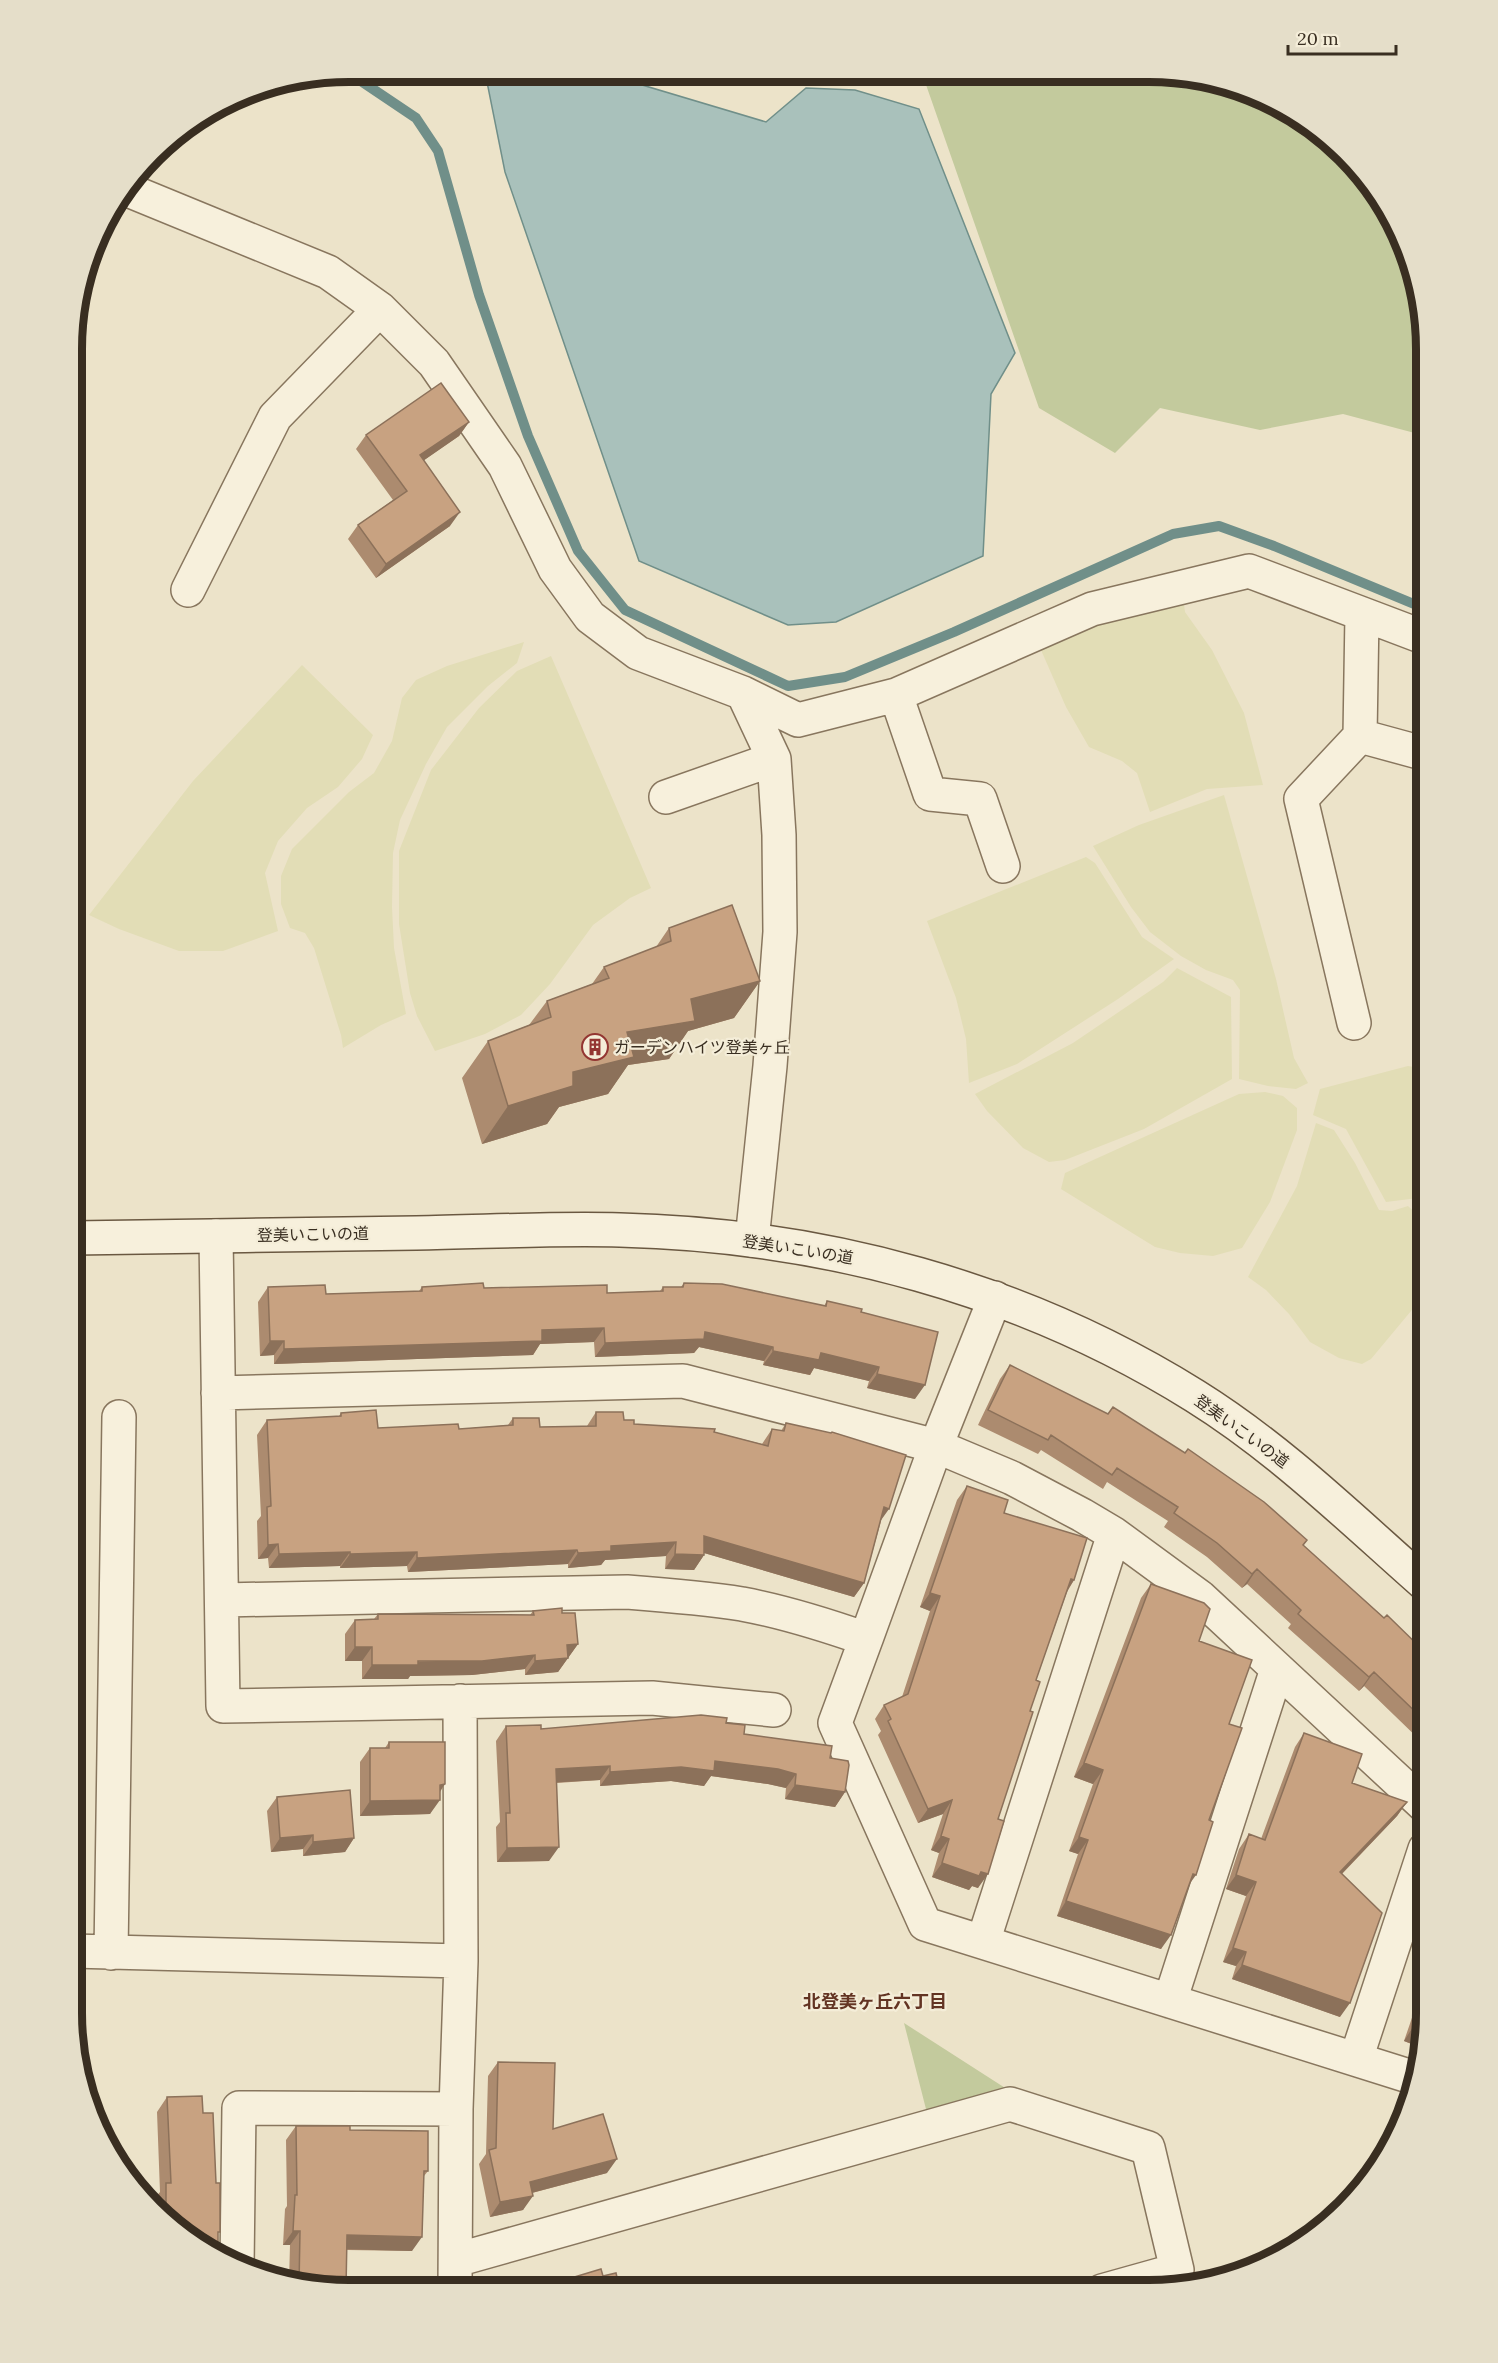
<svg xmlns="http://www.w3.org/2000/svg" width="1498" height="2363" viewBox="0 0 1498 2363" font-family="Lora,'Noto Sans JP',serif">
<rect width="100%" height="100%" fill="#ece3c9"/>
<path fill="#e2ddb6" d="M 1183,597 L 1185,612 L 1212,650 L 1244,713 L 1263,785 L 1207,789 L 1150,812 L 1137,773 L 1122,761 L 1089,747 L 1066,707 L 1041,650 L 1047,642 L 1073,637 L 1102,621 Z
M 524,642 L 517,663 L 488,686 L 447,727 L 426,764 L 400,820 L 393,853 L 392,907 L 394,948 L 406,1014 L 381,1025 L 343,1048 L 341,1035 L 314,948 L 305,933 L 290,928 L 281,904 L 281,876 L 292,849 L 349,792 L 374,773 L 392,741 L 402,698 L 416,680 L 447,666 Z
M 551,656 L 651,888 L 630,898 L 593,925 L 550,984 L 521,1015 L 485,1034 L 435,1051 L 417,1016 L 410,993 L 399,924 L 399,851 L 431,770 L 479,708 L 517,671 Z
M 302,665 L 373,735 L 362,759 L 338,787 L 307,808 L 278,841 L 265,873 L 278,931 L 223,951 L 179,951 L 119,929 L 89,915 L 193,781 Z
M 1224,795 L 1276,979 L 1294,1058 L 1308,1083 L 1296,1089 L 1268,1086 L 1239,1079 L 1240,990 L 1233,980 L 1206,970 L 1181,956 L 1150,932 L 1131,907 L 1093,846 L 1139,825 Z
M 1086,857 L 1095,863 L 1142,937 L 1174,959 L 1118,999 L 1017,1064 L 969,1083 L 966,1039 L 956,998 L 927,921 Z
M 1177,968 L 1231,997 L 1232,1079 L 1144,1129 L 1065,1160 L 1049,1162 L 1023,1148 L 987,1111 L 975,1094 L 1073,1043 L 1163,982 Z
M 1408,1066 L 1426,1069 L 1426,1197 L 1386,1202 L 1346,1129 L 1313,1115 L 1320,1089 Z
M 1265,1092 L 1283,1096 L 1297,1108 L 1297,1130 L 1270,1202 L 1242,1248 L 1213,1256 L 1180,1253 L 1155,1247 L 1061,1189 L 1065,1173 L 1091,1161 L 1239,1094 Z
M 1316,1123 L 1334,1130 L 1355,1163 L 1379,1210 L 1392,1211 L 1408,1206 L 1426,1223 L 1426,1293 L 1371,1359 L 1362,1364 L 1339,1358 L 1310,1342 L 1289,1314 L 1266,1290 L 1248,1277 L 1297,1186 Z"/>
<path fill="#c3ca9d" d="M 908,74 L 1185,74 L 1255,93 L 1318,129 L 1369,181 L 1405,243 L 1426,349 L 1426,436 L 1343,414 L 1260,430 L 1160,408 L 1115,453 L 1039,408 L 924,79 Z
M 904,2023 L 1013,2093 L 927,2113 Z"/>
<path fill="#a9c1bb" stroke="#708f89" stroke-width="1.5" d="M 485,72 L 632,73 L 639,84 L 766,122 L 806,88 L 855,90 L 919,109 L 1015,353 L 991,394 L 983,556 L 836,622 L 788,625 L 639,561 L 505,172 Z"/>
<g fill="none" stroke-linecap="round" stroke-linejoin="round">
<path stroke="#708f89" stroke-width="10" d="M 338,74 L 358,79 L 416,118 L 438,151 L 479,295 L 528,436 L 578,551 L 625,610 L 788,686 L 845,677 L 954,632 L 1173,534 L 1219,526 L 1274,546 L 1426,609"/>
<defs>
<path id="street" d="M 128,190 L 328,272 L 380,309 L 434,363 L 505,466 L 555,569 L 590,617 L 638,653 L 743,693 L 798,720 L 896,695 L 1092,609 L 1249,571 L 1426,638
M 188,590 L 275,417 L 380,309
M 743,693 L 774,759 L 779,835 L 780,932 L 770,1066 L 752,1240
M 896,695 L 930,794 L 980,799 L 1003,866
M 1360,736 L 1426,754
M 666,797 L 774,759
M 1354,1023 L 1301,799 L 1360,736 L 1362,614
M 216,1236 L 223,1706 L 652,1698 L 774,1710
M 218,1393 L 683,1381 L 936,1446 L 1012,1478 L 1082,1515 L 1114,1534 L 1200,1597 L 1425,1806
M 223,1600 L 627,1592 C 666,1595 704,1598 742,1604 C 785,1612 826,1625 866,1639 L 936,1446 L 995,1298
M 866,1639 L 835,1723 L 925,1924 L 1415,2078
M 983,1942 L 1114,1534
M 72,1951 L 461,1961
M 111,1953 L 119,1417
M 1170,2001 L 1277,1669
M 1356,2059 L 1425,1849
M 456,2260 L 1010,2104 L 1148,2148 L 1177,2270 L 1102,2291
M 237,2266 L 239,2108 L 456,2109
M 455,2289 L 456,2109 L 461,1961 L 460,1701"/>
<path id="secondary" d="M 73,1238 C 187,1236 302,1235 416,1233 C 484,1232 552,1228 620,1230 C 823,1235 1022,1288 1195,1396 C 1280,1449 1351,1519 1426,1585"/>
</defs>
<use href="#street" stroke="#88765e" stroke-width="36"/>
<use href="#secondary" stroke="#6a5841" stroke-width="36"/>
<use href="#street" stroke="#f7f0dc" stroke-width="33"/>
<use href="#secondary" stroke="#f7f0dc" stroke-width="33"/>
</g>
<path fill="#ac8b6f" d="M 469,422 L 459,436 L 424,460 L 450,526 L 376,578 L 348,539 L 358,525 L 393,500 L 356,449 L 366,435 Z
M 669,928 L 760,981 L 734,1018 L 688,1031 L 669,1059 L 628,1065 L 608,1094 L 559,1107 L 547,1124 L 482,1144 L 462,1078 L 488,1041 L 529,1025 L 547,1001 L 592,984 L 604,967 L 656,947 Z
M 684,1283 L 824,1306 L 827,1301 L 861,1312 L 915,1399 L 867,1388 L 869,1381 L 814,1368 L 810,1375 L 763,1365 L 764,1361 L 699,1347 L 694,1353 L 595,1357 L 594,1342 L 540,1344 L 533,1355 L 274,1364 L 274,1355 L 260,1356 L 258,1302 L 268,1287 L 326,1294 L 419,1291 L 422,1287 L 484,1288 L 607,1293 L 660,1291 L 663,1287 L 681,1287 Z
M 1010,1365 L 1307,1540 L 1303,1546 L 1384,1618 L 1426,1653 L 1425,1745 L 1364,1686 L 1359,1691 L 1288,1628 L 1291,1624 L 1247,1584 L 1242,1588 L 1207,1557 L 1164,1527 L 1168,1521 L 1107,1482 L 1103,1489 L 1041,1450 L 1038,1454 L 978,1425 L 1000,1379 Z
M 596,1412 L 634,1424 L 714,1432 L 762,1444 L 772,1429 L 781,1431 L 786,1423 L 881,1521 L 864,1583 L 854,1597 L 704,1553 L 704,1555 L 694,1570 L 665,1569 L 666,1556 L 605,1560 L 601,1565 L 568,1568 L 568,1564 L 408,1572 L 407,1566 L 340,1568 L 340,1566 L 269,1568 L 268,1558 L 258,1559 L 257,1521 L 261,1516 L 257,1435 L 267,1420 L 339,1416 L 341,1413 L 378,1428 L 459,1429 L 508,1425 L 513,1418 L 540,1427 L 587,1426 Z
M 967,1486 L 1004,1513 L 1074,1580 L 1067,1592 L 1036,1680 L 1030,1711 L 978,1888 L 972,1886 L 969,1890 L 932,1877 L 939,1853 L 931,1850 L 943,1814 L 918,1823 L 878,1735 L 881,1731 L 875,1719 L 884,1705 L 902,1697 L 930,1611 L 920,1607 L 957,1500 Z
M 1151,1584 L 1199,1641 L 1229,1724 L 1209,1820 L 1189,1885 L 1161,1949 L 1057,1916 L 1078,1854 L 1069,1851 L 1093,1784 L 1074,1777 L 1141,1598 Z
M 533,1611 L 562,1613 L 578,1644 L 558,1672 L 525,1675 L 525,1669 L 472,1675 L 410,1676 L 408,1679 L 362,1679 L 362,1661 L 345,1661 L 345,1634 L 355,1620 L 374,1619 L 378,1614 L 530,1615 Z
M 726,1723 L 744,1734 L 830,1758 L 845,1792 L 835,1807 L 785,1799 L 786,1788 L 768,1784 L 711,1776 L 704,1786 L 671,1781 L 600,1786 L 600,1780 L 557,1783 L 549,1861 L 497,1862 L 496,1827 L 500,1822 L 496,1741 L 506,1726 L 541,1729 Z
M 1304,1733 L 1352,1783 L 1407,1802 L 1397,1816 L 1342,1874 L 1340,2017 L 1232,1979 L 1236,1966 L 1223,1962 L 1246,1896 L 1226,1889 L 1239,1849 L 1249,1834 L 1261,1839 L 1295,1747 Z
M 389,1742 L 445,1784 L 440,1792 L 430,1814 L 360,1816 L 360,1762 L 370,1748 L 385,1748 Z
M 277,1797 L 354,1838 L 345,1852 L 303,1856 L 303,1849 L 271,1852 L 267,1811 Z
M 1425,1980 L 1425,2032 L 1422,2048 L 1404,2041 Z
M 498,2062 L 553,2129 L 607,2173 L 532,2193 L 523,2210 L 490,2217 L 479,2164 L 486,2154 L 488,2076 Z
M 167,2097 L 203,2113 L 218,2235 L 180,2234 L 157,2210 L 156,2197 L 160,2192 L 157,2112 Z
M 296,2126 L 350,2130 L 428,2171 L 424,2176 L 412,2251 L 347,2250 L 313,2289 L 289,2282 L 290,2245 L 283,2245 L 285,2209 L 287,2206 L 286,2140 Z"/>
<path fill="#8c715a" d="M 469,422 L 459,436 L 410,470 L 420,455 Z
M 460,512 L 450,526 L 376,578 L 386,564 Z
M 760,981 L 734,1018 L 688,1031 L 669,1059 L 628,1065 L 608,1094 L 559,1107 L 547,1124 L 482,1144 L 508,1106 L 573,1072 L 627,1032 L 691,999 Z
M 604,1328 L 594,1342 L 540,1344 L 533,1355 L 274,1364 L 284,1349 L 542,1330 Z
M 705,1332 L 773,1347 L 764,1361 L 699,1347 L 694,1353 L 595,1357 L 605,1343 Z
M 270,1341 L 284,1341 L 274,1355 L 260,1356 Z
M 773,1351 L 821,1353 L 879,1367 L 869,1381 L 814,1368 L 810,1375 L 763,1365 Z
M 877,1374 L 925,1385 L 915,1399 L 867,1388 Z
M 884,1507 L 889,1509 L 879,1523 Z
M 704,1536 L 864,1583 L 854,1597 L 694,1550 Z
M 676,1542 L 666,1556 L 605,1560 L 601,1565 L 568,1568 L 578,1553 L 611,1546 Z
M 278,1544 L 268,1558 L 258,1559 L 268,1545 Z
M 577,1550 L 568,1564 L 408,1572 L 417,1558 Z
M 350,1552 L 340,1566 L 269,1568 L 279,1554 Z
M 417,1552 L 407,1566 L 340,1568 L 350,1554 Z
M 675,1554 L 704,1555 L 694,1570 L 665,1569 Z
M 1257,1569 L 1247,1584 L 1242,1588 L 1252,1574 Z
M 1071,1579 L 1074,1580 L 1065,1594 Z
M 930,1593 L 940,1596 L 930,1611 L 920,1607 Z
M 578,1644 L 558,1672 L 525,1675 L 535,1661 L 567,1645 Z
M 355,1647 L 372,1647 L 362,1661 L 345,1661 Z
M 535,1655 L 525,1669 L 472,1675 L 410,1676 L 408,1679 L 362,1679 L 372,1665 Z
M 1374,1672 L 1364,1686 L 1359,1691 L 1369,1677 Z
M 715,1761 L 778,1769 L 796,1774 L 786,1788 L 768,1784 L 711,1776 L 704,1786 L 671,1781 L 600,1786 L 610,1772 Z
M 1084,1763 L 1103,1770 L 1093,1784 L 1074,1777 Z
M 610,1766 L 600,1780 L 546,1783 L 556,1769 Z
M 445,1784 L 435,1798 L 440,1785 Z
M 795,1785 L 845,1792 L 835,1807 L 785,1799 Z
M 440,1800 L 430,1814 L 360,1816 L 370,1801 Z
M 952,1800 L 943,1814 L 918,1823 L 928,1809 Z
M 1407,1802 L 1397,1816 L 1330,1886 L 1340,1872 Z
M 313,1835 L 303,1849 L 271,1852 L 280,1838 Z
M 941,1836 L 949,1839 L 939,1853 L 931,1850 Z
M 1079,1837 L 1088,1840 L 1078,1854 L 1069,1851 Z
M 354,1838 L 345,1852 L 303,1856 L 313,1842 Z
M 559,1847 L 549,1861 L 497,1862 L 507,1848 Z
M 942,1863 L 981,1872 L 988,1874 L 978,1888 L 972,1886 L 969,1890 L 932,1877 Z
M 1193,1874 L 1196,1875 L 1186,1889 Z
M 1236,1875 L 1256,1882 L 1246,1896 L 1226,1889 Z
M 1066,1901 L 1171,1935 L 1161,1949 L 1057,1916 Z
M 1233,1948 L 1246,1952 L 1236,1966 L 1223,1962 Z
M 1242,1965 L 1350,2003 L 1340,2017 L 1232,1979 Z
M 1413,2027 L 1425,2031 L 1422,2048 L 1404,2041 Z
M 617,2159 L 607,2173 L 520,2196 L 530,2182 Z
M 533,2196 L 523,2210 L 490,2217 L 500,2202 Z
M 293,2231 L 300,2231 L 290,2245 L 283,2245 Z
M 347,2235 L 422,2237 L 412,2251 L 337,2249 Z"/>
<path fill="#c8a281" stroke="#8c715a" stroke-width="1.5" d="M 441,383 L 469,422 L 420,455 L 460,512 L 386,564 L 358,525 L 407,491 L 366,435 Z
M 732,905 L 760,981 L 691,999 L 695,1021 L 627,1032 L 634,1057 L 573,1072 L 573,1086 L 508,1106 L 488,1041 L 551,1017 L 547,1001 L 609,978 L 604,967 L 671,941 L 669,928 Z
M 483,1283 L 484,1288 L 607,1285 L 607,1293 L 663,1291 L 663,1287 L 683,1287 L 684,1283 L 722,1284 L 826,1306 L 827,1301 L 862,1309 L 861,1312 L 938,1332 L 925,1385 L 877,1374 L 879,1367 L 821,1353 L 819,1360 L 773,1351 L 773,1347 L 705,1332 L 704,1339 L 605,1343 L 604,1328 L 542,1330 L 542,1341 L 284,1349 L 284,1341 L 270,1341 L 268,1287 L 325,1285 L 326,1294 L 422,1291 L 422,1287 Z
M 1010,1365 L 1108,1414 L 1113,1407 L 1185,1453 L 1188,1449 L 1264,1502 L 1307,1540 L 1303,1545 L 1384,1618 L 1387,1615 L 1426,1653 L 1425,1721 L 1374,1672 L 1369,1677 L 1298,1614 L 1301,1610 L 1257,1569 L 1252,1574 L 1217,1543 L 1174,1513 L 1178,1507 L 1117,1468 L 1112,1475 L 1051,1435 L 1048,1440 L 988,1410 Z
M 376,1410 L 378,1428 L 458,1424 L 459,1429 L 513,1425 L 513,1418 L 539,1418 L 540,1427 L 596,1426 L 596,1412 L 623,1412 L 624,1420 L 634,1420 L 634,1424 L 715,1429 L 714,1432 L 768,1446 L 772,1429 L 784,1431 L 786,1423 L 831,1433 L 832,1432 L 906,1455 L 889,1509 L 884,1507 L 864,1583 L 704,1536 L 704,1555 L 675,1554 L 676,1542 L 611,1546 L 611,1551 L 578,1553 L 577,1550 L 417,1558 L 417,1552 L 350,1554 L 350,1552 L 279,1554 L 278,1544 L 268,1545 L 267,1507 L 271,1506 L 267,1420 L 341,1416 L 341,1413 Z
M 967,1486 L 1008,1500 L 1004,1513 L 1087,1538 L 1074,1580 L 1071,1579 L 1036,1680 L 1040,1682 L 1030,1711 L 1033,1712 L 998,1819 L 1004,1821 L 988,1874 L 981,1872 L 979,1876 L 942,1863 L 949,1839 L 941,1836 L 952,1800 L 928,1809 L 888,1721 L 891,1719 L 884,1705 L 908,1694 L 940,1596 L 930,1593 Z
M 1151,1584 L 1204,1603 L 1210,1609 L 1199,1641 L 1252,1660 L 1229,1724 L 1242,1728 L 1209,1820 L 1213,1822 L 1196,1875 L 1193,1874 L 1171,1935 L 1066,1901 L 1088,1840 L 1079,1837 L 1103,1770 L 1084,1763 Z
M 562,1608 L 562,1613 L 575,1613 L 578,1644 L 567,1645 L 568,1658 L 535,1661 L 535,1655 L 482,1661 L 418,1661 L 418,1665 L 372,1665 L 372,1647 L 355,1647 L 355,1620 L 378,1619 L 378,1614 L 534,1615 L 533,1611 Z
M 701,1715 L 727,1718 L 726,1723 L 745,1725 L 744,1734 L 832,1746 L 830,1758 L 848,1761 L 849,1765 L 845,1792 L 795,1785 L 796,1774 L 778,1769 L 715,1761 L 714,1771 L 681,1767 L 610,1772 L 610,1766 L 556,1769 L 559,1847 L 507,1848 L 506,1813 L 510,1813 L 506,1726 L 541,1725 L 541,1729 Z
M 1304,1733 L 1362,1754 L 1352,1783 L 1407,1802 L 1340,1872 L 1382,1913 L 1350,2003 L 1242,1965 L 1246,1952 L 1233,1948 L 1256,1882 L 1236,1875 L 1249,1834 L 1265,1840 Z
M 389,1742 L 445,1742 L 445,1784 L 440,1785 L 440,1800 L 370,1801 L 370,1748 L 389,1748 Z
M 350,1790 L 354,1838 L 313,1842 L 313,1835 L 280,1838 L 277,1797 Z
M 1425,1994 L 1425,2031 L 1413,2027 Z
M 498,2062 L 555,2063 L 553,2129 L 603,2114 L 617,2159 L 530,2182 L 533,2196 L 500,2202 L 489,2150 L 496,2148 Z
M 202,2096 L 203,2113 L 213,2113 L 216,2183 L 220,2183 L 220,2232 L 218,2232 L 218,2255 L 180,2234 L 166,2220 L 166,2183 L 171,2183 L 167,2097 Z
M 296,2126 L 350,2126 L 350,2130 L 428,2131 L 428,2171 L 424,2171 L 422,2237 L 347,2235 L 346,2289 L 313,2289 L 299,2285 L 300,2231 L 293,2231 L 295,2195 L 297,2195 Z
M 601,2269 L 603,2276 L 616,2273 L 620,2290 L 493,2289 L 493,2285 L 548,2285 Z"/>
<defs>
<symbol id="building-ring" viewBox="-11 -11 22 22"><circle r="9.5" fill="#f4edd8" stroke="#933632" stroke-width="1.5"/><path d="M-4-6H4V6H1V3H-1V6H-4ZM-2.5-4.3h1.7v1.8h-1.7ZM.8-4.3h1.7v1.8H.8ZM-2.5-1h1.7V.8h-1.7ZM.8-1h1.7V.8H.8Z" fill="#933632"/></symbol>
</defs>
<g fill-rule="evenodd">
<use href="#building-ring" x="580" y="1032" width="30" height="30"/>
</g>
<g text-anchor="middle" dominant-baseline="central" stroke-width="4.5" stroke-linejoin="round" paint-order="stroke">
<g font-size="16" fill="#392e21" stroke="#f4edd8" text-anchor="start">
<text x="614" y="1047">ガーデンハイツ登美ヶ丘</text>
</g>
<g font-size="16" fill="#392e21" stroke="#f4edd8">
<text transform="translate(313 1234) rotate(-1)">登美いこいの道</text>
<text transform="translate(798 1249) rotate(9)">登美いこいの道</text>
<text transform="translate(1242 1431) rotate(36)">登美いこいの道</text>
</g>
<g font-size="18" font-weight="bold" fill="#633423" stroke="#f4edd8">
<text x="875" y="2001">北登美ヶ丘六丁目</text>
</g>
</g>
<path d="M0 0H1498V2363H0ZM349 82H1149A267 267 0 0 1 1416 349V2013A267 267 0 0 1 1149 2280H349A267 267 0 0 1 82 2013V349A267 267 0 0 1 349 82Z" fill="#e5dec9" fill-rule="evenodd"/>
<path fill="none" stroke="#392e21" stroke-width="8" d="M349 82H1149A267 267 0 0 1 1416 349V2013A267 267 0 0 1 1149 2280H349A267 267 0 0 1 82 2013V349A267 267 0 0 1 349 82Z"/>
<path d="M1288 45v9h108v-9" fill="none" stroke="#392e21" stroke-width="3"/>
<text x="1297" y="45" font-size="18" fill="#392e21" stroke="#f4edd8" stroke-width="4.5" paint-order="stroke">20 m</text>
</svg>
